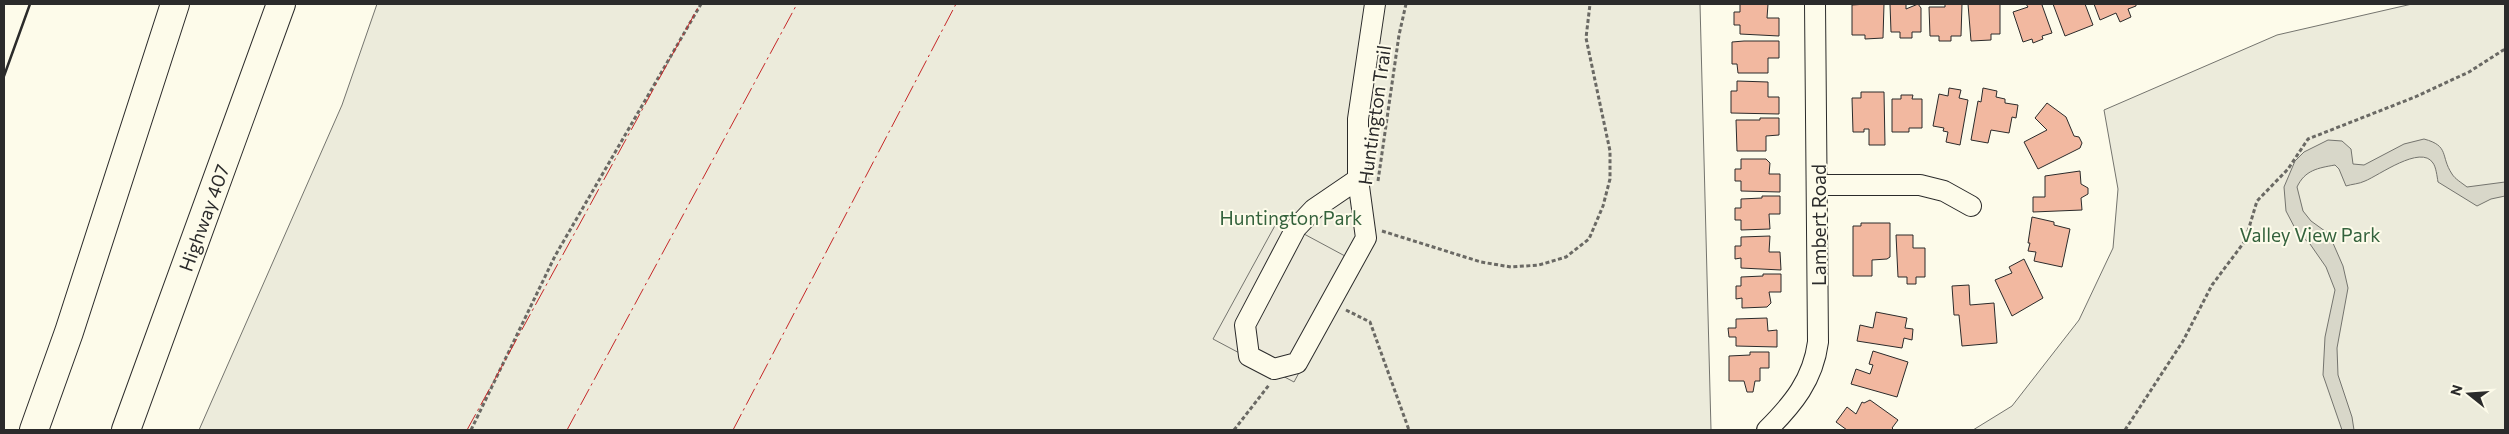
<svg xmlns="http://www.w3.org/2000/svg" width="2509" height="434" viewBox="0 0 2509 434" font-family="Commissioner,sans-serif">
<rect width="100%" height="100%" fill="#fdfbea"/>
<path fill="#ecebdb" stroke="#74746e" d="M 377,4 L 1700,4 L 1711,430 L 199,430 L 342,105 Z
M 2412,4 L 2505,4 L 2505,430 L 1973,430 L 2012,406 L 2079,320 L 2113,248 L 2118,189 L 2104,110 L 2277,35 Z"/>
<path fill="#eceadb" stroke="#74746e" d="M 1278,220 L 1358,263 L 1294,382 L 1213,339 Z"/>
<path fill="#d8d7c9" stroke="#74746e" d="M 2424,139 C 2450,146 2440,156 2452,174 C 2455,179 2462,183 2467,187 L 2505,182 L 2505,196 L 2491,199 L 2477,206 L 2438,182 C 2437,176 2436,167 2433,163 C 2421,144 2378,176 2365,181 C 2359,184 2352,184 2346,186 L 2339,169 L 2335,165 C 2318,168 2305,170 2297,187 L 2303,211 L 2311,221 L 2329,234 L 2343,266 L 2348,288 L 2337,348 L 2338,375 L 2352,417 L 2354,430 L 2342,430 L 2323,375 L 2325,337 L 2335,290 L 2326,267 L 2310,244 L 2297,232 L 2286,211 L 2284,187 L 2295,161 L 2304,152 L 2328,140 L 2342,141 L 2351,149 L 2353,164 L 2364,165 L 2404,144 Z"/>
<path fill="#f2b8a0" stroke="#2b2b2b" d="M 1740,4 L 1768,4 L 1767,18 L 1779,18 L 1779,36 L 1740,34 L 1740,25 L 1734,25 L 1734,12 L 1740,12 Z
M 1867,4 L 1884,4 L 1883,38 L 1865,39 L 1865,35 L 1852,35 L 1852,5 Z
M 1890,4 L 1906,4 L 1906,9 L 1918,4 L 1921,8 L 1921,32 L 1912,32 L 1912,38 L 1900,38 L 1900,32 L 1891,32 Z
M 1945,4 L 1962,4 L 1961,36 L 1951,36 L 1951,41 L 1939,41 L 1939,36 L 1930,36 L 1929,7 L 1945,7 Z
M 1968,4 L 2000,4 L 2000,34 L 1991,34 L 1991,40 L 1971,41 Z
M 2026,4 L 2044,4 L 2042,5 L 2052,33 L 2042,36 L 2043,39 L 2033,43 L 2032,39 L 2023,42 L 2013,12 L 2028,7 Z
M 2053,4 L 2085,4 L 2093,25 L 2065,36 Z
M 2094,4 L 2136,4 L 2136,6 L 2128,9 L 2131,17 L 2120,22 L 2116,13 L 2100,20 Z
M 1744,41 L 1779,41 L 1779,58 L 1768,58 L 1768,73 L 1738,73 L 1737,64 L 1732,64 L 1732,42 Z
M 1737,81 L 1768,82 L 1768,97 L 1779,97 L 1779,114 L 1731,113 L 1731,91 L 1737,91 Z
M 1949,88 L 1961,90 L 1959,98 L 1968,100 L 1960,145 L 1946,142 L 1948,132 L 1943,131 L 1944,128 L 1933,126 L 1939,94 L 1948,96 Z
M 1983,88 L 1997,91 L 1996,97 L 2005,99 L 2005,103 L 2018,105 L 2016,118 L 2012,117 L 2009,133 L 1991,130 L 1988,143 L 1971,140 L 1978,101 L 1981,102 Z
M 1861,92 L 1884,92 L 1885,145 L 1869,145 L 1869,129 L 1864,129 L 1864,132 L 1853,132 L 1852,98 L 1861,98 Z
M 1901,95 L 1913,95 L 1912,99 L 1922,99 L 1922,128 L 1909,128 L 1909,132 L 1892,132 L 1892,99 L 1901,99 Z
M 2047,103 L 2066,117 L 2074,136 L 2079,137 L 2082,143 L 2080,148 L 2038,169 L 2024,142 L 2047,130 L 2035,118 Z
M 1760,118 L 1779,118 L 1779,135 L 1766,136 L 1766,151 L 1737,151 L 1736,120 L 1760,120 Z
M 1741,159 L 1766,159 L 1770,163 L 1769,174 L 1780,174 L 1780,192 L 1741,191 L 1741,181 L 1735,181 L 1735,169 L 1741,169 Z
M 2080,171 L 2081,184 L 2088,188 L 2088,194 L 2081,198 L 2082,210 L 2033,212 L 2033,197 L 2045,197 L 2045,176 Z
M 1762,196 L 1780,196 L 1780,214 L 1769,214 L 1770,229 L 1741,230 L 1741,220 L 1735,220 L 1735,208 L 1741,208 L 1741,199 L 1762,198 Z
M 2032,217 L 2054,222 L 2054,225 L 2070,229 L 2062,267 L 2034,261 L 2036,252 L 2028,251 L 2030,243 L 2028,243 Z
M 1861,223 L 1890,223 L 1890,257 L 1887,259 L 1872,260 L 1872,276 L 1853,276 L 1853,226 L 1861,226 Z
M 1896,235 L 1913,235 L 1913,248 L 1925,248 L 1925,277 L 1916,277 L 1916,284 L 1907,284 L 1907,277 L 1898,277 Z
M 1770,236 L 1769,252 L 1780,252 L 1781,270 L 1741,268 L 1741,258 L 1735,259 L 1735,246 L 1741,246 L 1741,237 Z
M 2024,259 L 2043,298 L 2012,316 L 1995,280 L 2012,273 L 2009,267 Z
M 1763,274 L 1781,274 L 1781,292 L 1769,292 L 1771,303 L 1767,307 L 1742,308 L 1742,298 L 1736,299 L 1736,286 L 1741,286 L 1741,277 L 1763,276 Z
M 1969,285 L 1970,305 L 1994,303 L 1997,343 L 1962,346 L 1959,315 L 1954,315 L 1952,286 Z
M 1876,312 L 1907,318 L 1905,328 L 1913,329 L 1912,340 L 1904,338 L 1902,348 L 1857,341 L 1860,325 L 1873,328 Z
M 1767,318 L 1768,331 L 1777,330 L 1777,347 L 1736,346 L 1736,337 L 1729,337 L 1728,328 L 1736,328 L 1736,319 Z
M 1873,351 L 1908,362 L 1897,397 L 1851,384 L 1856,369 L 1870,374 L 1873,365 L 1869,364 Z
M 1750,352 L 1769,352 L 1769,368 L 1760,368 L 1760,381 L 1755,381 L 1753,392 L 1747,392 L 1744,381 L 1729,381 L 1729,356 L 1750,355 Z
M 1870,400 L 1898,420 L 1892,428 L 1894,430 L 1847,430 L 1836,422 L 1847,407 L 1856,414 L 1862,402 L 1864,403 Z"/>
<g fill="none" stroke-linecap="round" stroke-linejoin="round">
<defs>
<path id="minor" d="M 1358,179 L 1314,209 L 1296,228 L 1245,325 L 1249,356 L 1274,369 L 1297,363 L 1366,238 L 1358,179 L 1358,119 L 1375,4
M 1818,185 L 1920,185 L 1944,191 L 1971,206
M 1767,430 C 1793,404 1813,380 1818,342 L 1815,4"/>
<g id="highway">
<path d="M 34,430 L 69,332 L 175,4"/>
<path id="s1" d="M 126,430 L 281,4"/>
</g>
</defs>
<use href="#minor" stroke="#2b2b2b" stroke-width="22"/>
<use href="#highway" stroke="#2b2b2b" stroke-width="30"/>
<path stroke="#6a6964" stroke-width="3" stroke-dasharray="4 2.5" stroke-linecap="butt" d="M 1378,181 L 1399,35 L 1406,4
M 1382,231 L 1481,262 L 1511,267 L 1539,265 L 1566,257 L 1589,239 L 1603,206 L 1610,179 L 1610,151 L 1586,38 L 1590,4
M 1346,310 L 1370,322 L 1409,430
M 471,430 L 555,256 L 701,4
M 1234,430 L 1269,385
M 2125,430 L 2183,341 L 2212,285 L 2245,241 L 2257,201 L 2288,169 L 2308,139 L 2415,97 L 2469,72 L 2505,49"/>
<use href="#minor" stroke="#fdfbea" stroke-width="20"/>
<use href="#highway" stroke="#fdfbea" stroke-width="28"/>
<path stroke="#2b2b2b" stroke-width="2.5" d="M 4,76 L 30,4"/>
<path stroke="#c62828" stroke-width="1" stroke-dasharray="18 4 2.5 4" stroke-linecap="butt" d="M 467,430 L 700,4
M 567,430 L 797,4
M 733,430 L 956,4"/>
</g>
<g text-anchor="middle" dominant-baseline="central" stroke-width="4" stroke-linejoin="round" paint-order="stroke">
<g font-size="19" fill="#2b2b2b" stroke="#fdfbea">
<text transform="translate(1374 115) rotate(-82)">Huntington Trail</text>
<text stroke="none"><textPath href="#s1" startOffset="226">Highway 407</textPath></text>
<text transform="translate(1818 225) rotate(-90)">Lambert Road</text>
</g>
<g font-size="19" fill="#34623c" stroke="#fdfbea">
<text x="1291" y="217">Huntington Park</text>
<text x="2310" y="234">Valley View Park</text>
</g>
</g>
<rect width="2509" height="434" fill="none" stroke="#2b2b2b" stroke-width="10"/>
<g transform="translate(2469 394) rotate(287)" stroke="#fdfbea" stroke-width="4" paint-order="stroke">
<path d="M0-4L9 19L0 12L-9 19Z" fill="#2b2b2b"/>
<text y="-8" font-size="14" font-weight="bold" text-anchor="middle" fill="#2b2b2b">N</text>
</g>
</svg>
